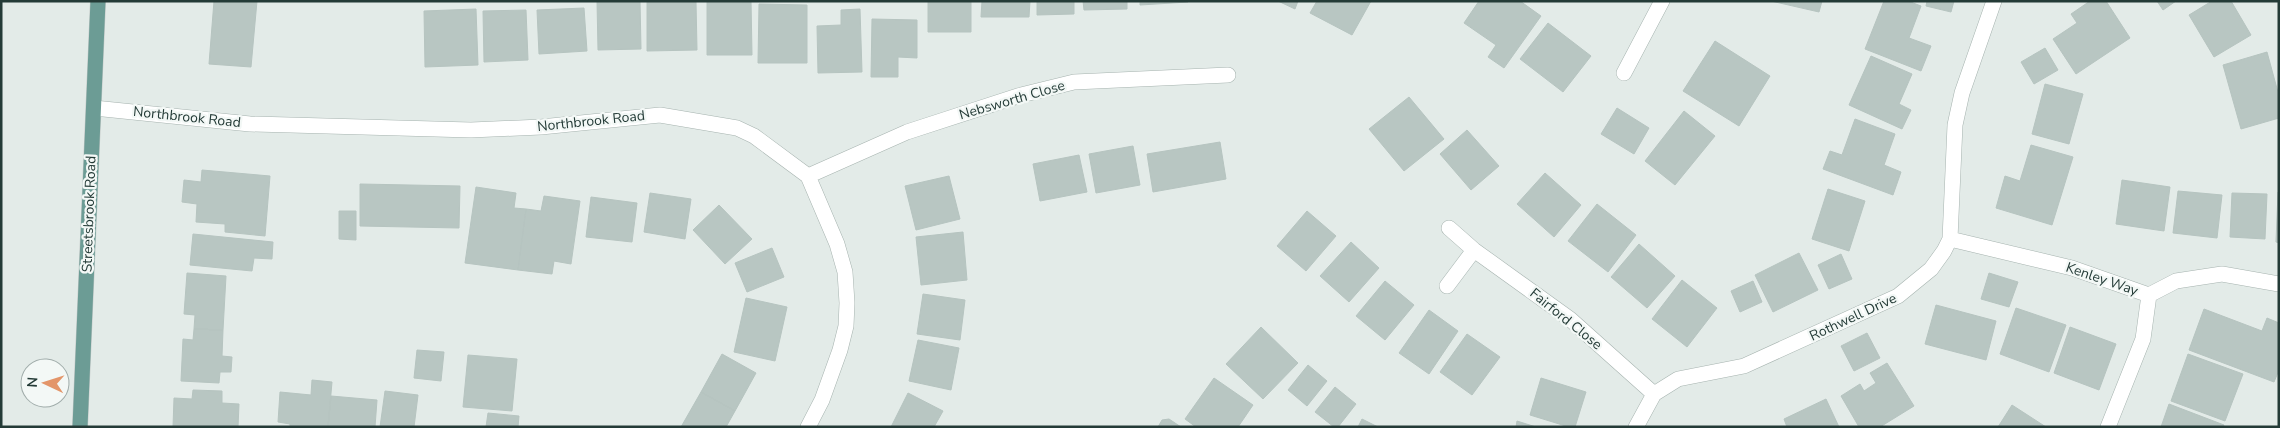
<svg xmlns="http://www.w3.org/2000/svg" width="2280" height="428" viewBox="0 0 2280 428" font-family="'Nunito Sans',sans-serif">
<rect width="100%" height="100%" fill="#e3ebe8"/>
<path fill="#b8c6c2" stroke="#b6c4c0" d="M 214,1 L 257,1 L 251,67 L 209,64 Z
M 597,1 L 640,1 L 641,49 L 598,50 Z
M 707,1 L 751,1 L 752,55 L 707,55 Z
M 928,1 L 971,1 L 971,32 L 928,32 Z
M 982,1 L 1030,1 L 1029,17 L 981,17 Z
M 1037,1 L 1074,1 L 1074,14 L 1037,15 Z
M 1083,1 L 1127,1 L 1127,9 L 1084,10 Z
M 1140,1 L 1188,1 L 1188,2 L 1140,5 Z
M 1278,1 L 1298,1 L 1295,9 Z
M 1317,1 L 1371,1 L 1352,35 L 1310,13 Z
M 1479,1 L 1520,1 L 1541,16 L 1504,68 L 1488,57 L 1496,45 L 1464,23 Z
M 1771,1 L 1822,1 L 1819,12 Z
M 1884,1 L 1908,1 L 1921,6 L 1909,38 L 1931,46 L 1921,71 L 1865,49 Z
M 1927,1 L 1954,1 L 1951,12 L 1926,6 Z
M 2090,1 L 2106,1 L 2130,38 L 2076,74 L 2053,39 L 2077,23 L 2071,14 Z
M 2157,1 L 2176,1 L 2163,10 Z
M 2212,1 L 2231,1 L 2251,35 L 2214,57 L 2189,15 Z
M 647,2 L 696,2 L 697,50 L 647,51 Z
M 759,4 L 807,5 L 807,63 L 758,63 Z
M 584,8 L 587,51 L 539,54 L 537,10 Z
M 476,9 L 478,65 L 425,67 L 424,11 Z
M 860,9 L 862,72 L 818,73 L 817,26 L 841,25 L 841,10 Z
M 526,10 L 528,60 L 484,62 L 483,11 Z
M 872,19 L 917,20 L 917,58 L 898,57 L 898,77 L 871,77 Z
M 1548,23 L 1591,56 L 1563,92 L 1520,59 Z
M 1715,41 L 1770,76 L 1739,126 L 1683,91 Z
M 2045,48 L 2058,70 L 2034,84 L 2021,62 Z
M 2267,52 L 2279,96 L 2279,118 L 2241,129 L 2223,65 Z
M 1871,56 L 1912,74 L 1899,104 L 1911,110 L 1902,129 L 1849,105 Z
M 2045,84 L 2083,94 L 2069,144 L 2032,134 Z
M 1409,97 L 1444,139 L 1404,171 L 1369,129 Z
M 1617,108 L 1649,128 L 1634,154 L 1601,134 Z
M 1684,111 L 1715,136 L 1675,185 L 1645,161 Z
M 1855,119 L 1895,134 L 1884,165 L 1901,172 L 1893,195 L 1823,169 L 1830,151 L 1842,155 Z
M 1467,130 L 1499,166 L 1471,190 L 1440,154 Z
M 1220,142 L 1226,179 L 1153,192 L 1147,154 Z
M 2031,145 L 2073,157 L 2052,225 L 1996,208 L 2005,176 L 2020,181 Z
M 1133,146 L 1140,185 L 1096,193 L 1089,154 Z
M 1079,155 L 1087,192 L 1040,201 L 1033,164 Z
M 202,170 L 270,176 L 265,236 L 225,232 L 225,224 L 196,222 L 197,204 L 182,202 L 184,180 L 201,182 Z
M 1545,173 L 1581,205 L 1554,237 L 1517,204 Z
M 949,176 L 960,219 L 916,230 L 905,186 Z
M 2122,180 L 2170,187 L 2164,231 L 2116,224 Z
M 360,184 L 460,186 L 459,228 L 360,226 Z
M 476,187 L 516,193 L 514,208 L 526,209 L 518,270 L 465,263 Z
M 1828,189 L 1865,201 L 1849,251 L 1812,239 Z
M 2178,191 L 2222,195 L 2217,238 L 2173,233 Z
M 2278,192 L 2279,192 L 2279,243 L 2276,242 Z
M 650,193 L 691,199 L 685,239 L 644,232 Z
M 2232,193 L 2267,194 L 2265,239 L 2230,237 Z
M 544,196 L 580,201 L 571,264 L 554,261 L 552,274 L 518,270 L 526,209 L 541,211 Z
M 591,197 L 637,203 L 632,242 L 586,237 Z
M 1597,204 L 1636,235 L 1608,272 L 1568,241 Z
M 719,205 L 752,239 L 725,264 L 693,230 Z
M 339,211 L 356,211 L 356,240 L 339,239 Z
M 1307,211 L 1336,236 L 1306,271 L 1277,246 Z
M 963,232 L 967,280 L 921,285 L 916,237 Z
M 193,234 L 273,242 L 272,259 L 254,258 L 252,271 L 190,265 Z
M 1351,242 L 1379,268 L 1349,302 L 1320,276 Z
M 1639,244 L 1675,276 L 1647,308 L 1611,277 Z
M 772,248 L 784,277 L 747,292 L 735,263 Z
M 1799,253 L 1818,290 L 1773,312 L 1755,275 Z
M 1841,254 L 1852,279 L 1829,289 L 1818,265 Z
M 187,273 L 226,276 L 223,330 L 194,329 L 195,315 L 184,314 Z
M 1989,273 L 2018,282 L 2009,307 L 1981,299 Z
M 1682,280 L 1717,308 L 1687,347 L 1652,319 Z
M 1385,281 L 1414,305 L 1385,340 L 1356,316 Z
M 1753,281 L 1762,302 L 1740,312 L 1731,291 Z
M 923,294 L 965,300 L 960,340 L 917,334 Z
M 746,298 L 787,307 L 775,361 L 734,352 Z
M 1936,305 L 1996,321 L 1986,360 L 1925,344 Z
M 2016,308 L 2066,325 L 2049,372 L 2000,354 Z
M 2204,309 L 2262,331 L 2267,318 L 2279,323 L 2279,370 L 2274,382 L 2189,350 Z
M 1429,310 L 1458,331 L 1429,374 L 1399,353 Z
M 1261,327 L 1298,363 L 1263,399 L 1226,364 Z
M 2070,327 L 2116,344 L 2099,390 L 2054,373 Z
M 194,329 L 223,330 L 222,356 L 232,357 L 231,372 L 220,372 L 219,383 L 181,381 L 183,339 L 193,340 Z
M 1867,333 L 1880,358 L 1854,371 L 1841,346 Z
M 1467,334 L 1500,357 L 1472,395 L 1440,372 Z
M 918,340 L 959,348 L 951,390 L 909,381 Z
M 417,350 L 444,352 L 441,381 L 414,378 Z
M 722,354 L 756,373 L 735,411 L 701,392 Z
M 2188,354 L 2243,374 L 2225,421 L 2171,401 Z
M 468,355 L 517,359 L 512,411 L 463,407 Z
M 1887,363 L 1914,406 L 1880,427 L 1859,427 L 1841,396 L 1860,384 L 1864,391 L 1876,383 L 1870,373 Z
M 1308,365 L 1327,381 L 1307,406 L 1288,390 Z
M 1214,378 L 1253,405 L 1238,427 L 1196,427 L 1185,419 Z
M 1541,378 L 1586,392 L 1575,427 L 1569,427 L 1530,415 Z
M 312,380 L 332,382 L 328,427 L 290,427 L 290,424 L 278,422 L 280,392 L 311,395 Z
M 1335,387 L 1356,404 L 1338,427 L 1334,427 L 1315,412 Z
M 193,390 L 222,391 L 222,403 L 239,404 L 238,427 L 173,427 L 174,398 L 192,399 Z
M 385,391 L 418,395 L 414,427 L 380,427 Z
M 701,392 L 735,411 L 726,427 L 681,427 Z
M 908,393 L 943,411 L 934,427 L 891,427 Z
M 331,396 L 377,400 L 375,427 L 328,427 Z
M 1826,399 L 1839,427 L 1787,427 L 1784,419 Z
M 2169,404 L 2224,425 L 2223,427 L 2161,427 Z
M 2012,405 L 2046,427 L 1998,427 Z
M 488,413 L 519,416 L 518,427 L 486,427 Z
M 1169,419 L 1181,427 L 1158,427 L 1162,420 Z
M 1362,419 L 1378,427 L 1358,427 Z
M 1517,421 L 1536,427 L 1516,427 Z"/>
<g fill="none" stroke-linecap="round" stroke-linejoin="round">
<defs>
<path id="minor" d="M 1624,73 L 1662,1
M 94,108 L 250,124 L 471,130 L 541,127 L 660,115 L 737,128 L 754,136 L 808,176 L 837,244 L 845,272 L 847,303 L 846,326 L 840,350 L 822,400 L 808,427
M 808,176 L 907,132 L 1021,95 L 1074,82 L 1228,75
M 1449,228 L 1474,250 L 1570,319 L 1654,394
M 1950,239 L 2072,268 L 2149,295 L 2143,339 L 2108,427
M 1447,286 L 1474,250
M 2149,295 L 2176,281 L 2222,274 L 2279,284
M 1636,427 L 1654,394 L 1678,379 L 1744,366 L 1898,296 L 1931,269 L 1944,251 L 1950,239 L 1955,125 L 1962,93 L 1994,1"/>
<path id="major" d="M 80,427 L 98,1"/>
</defs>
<use href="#minor" stroke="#a6b3af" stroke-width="16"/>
<use href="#major" stroke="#c2c8c7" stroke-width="16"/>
<use href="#minor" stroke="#fff" stroke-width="15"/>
<use href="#major" stroke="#6c9c95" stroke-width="15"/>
</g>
<g text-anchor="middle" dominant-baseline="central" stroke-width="4.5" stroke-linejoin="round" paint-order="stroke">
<g font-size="14" fill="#243b37" stroke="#f3f8f6">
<text transform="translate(1012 100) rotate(-16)">Nebsworth Close</text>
<text transform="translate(187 117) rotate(6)">Northbrook Road</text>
<text transform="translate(591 121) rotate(-6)">Northbrook Road</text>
<text transform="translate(89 214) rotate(-88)">Streetsbrook Road</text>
<text transform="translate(2102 279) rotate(19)">Kenley Way</text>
<text transform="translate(1853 317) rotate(-25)">Rothwell Drive</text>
<text transform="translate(1566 319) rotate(39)">Fairford Close</text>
</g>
</g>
<rect width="2280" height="428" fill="none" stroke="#243b37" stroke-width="5"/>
<g transform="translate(45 383) rotate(274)"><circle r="24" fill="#f3f8f6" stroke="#a0acaa"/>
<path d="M0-4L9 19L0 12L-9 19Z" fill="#e39569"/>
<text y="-8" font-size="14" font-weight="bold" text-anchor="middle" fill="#243b37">N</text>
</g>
</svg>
